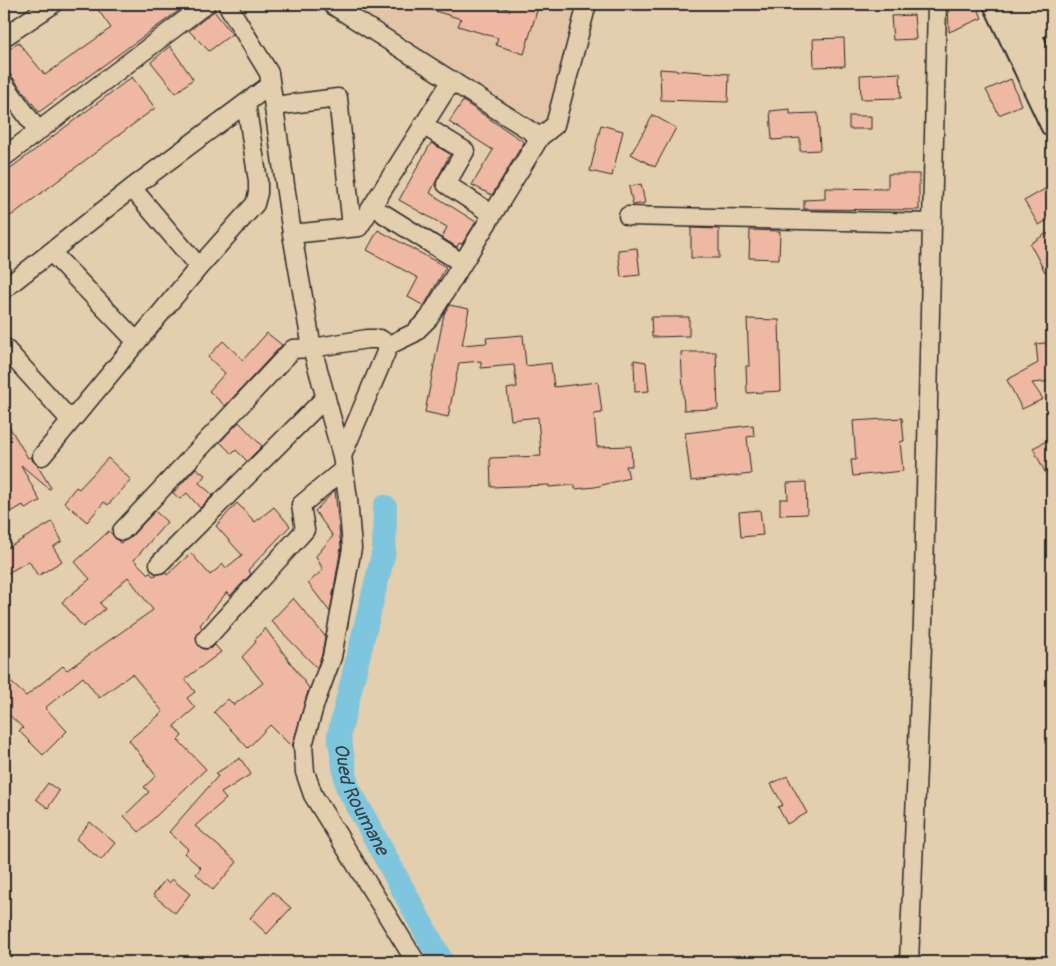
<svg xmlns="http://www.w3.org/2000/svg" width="1056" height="966" viewBox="0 0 1056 966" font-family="Pangolin,sans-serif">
<rect width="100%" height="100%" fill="#e3cead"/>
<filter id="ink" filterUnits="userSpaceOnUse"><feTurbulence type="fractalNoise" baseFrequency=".02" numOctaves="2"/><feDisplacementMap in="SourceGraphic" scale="10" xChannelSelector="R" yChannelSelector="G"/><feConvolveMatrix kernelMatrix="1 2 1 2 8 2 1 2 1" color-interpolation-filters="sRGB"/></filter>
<g filter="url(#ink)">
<path fill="#e3c4a7" d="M 349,4 L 579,4 L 548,119 L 539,123 Z"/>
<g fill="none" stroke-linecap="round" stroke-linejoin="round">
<path stroke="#7dc6dd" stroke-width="24" id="s1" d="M 385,507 L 384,551 L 339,735 L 347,786 L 442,962"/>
</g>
<path fill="#efb8a3" stroke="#2b2b2b" d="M 94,4 L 188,4 L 39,112 L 4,66 L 4,54 L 18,42 L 45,75 L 111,28 Z
M 419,4 L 489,4 L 507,9 L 509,4 L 539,4 L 524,54 L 496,45 L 498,38 L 458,26 L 461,19 L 419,6 Z
M 948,4 L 976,4 L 982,18 L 949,32 Z
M 214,11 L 232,34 L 209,51 L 189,31 Z
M 914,15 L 916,39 L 893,40 L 891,16 Z
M 844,38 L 845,66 L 814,67 L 813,39 Z
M 170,46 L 193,79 L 176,93 L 151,62 Z
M 660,69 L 729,74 L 728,102 L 661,100 Z
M 900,73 L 901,98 L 861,99 L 860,75 Z
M 132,77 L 155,108 L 4,221 L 4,173 Z
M 1011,79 L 1021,105 L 999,115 L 986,90 Z
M 463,101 L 524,142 L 492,195 L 472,185 L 493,150 L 449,122 Z
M 790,109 L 790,114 L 818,113 L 820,150 L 800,151 L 800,138 L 772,140 L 770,111 Z
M 653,115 L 676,128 L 655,167 L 631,154 Z
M 849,116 L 871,116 L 871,129 L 849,129 Z
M 601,125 L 623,131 L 612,176 L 590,171 Z
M 431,143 L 450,154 L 430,193 L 476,222 L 462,244 L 459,243 L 457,247 L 442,238 L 447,227 L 399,200 Z
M 888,174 L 919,174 L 919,210 L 804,209 L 804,200 L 825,199 L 825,188 L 888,189 Z
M 641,184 L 645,203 L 633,205 L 629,187 Z
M 1052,185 L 1052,217 L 1039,225 L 1024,201 Z
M 691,228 L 719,229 L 719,258 L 691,258 Z
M 378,230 L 446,267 L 424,306 L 408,297 L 418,278 L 367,250 Z
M 750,230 L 780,231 L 779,259 L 749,258 Z
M 1047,233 L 1052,242 L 1052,268 L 1045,272 L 1030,244 Z
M 637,248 L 640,275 L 621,277 L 618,250 Z
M 449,305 L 469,309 L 462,345 L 487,343 L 486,338 L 523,335 L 526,366 L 551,363 L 554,387 L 598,382 L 602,413 L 594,414 L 597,447 L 631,446 L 632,466 L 626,466 L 629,478 L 595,487 L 575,489 L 575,485 L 549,487 L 549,485 L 491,487 L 490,458 L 541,456 L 538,417 L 511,420 L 507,389 L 517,387 L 514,365 L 481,368 L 481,361 L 459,363 L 448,417 L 425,412 L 444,314 Z
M 651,317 L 689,317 L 689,336 L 652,337 Z
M 747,319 L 779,320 L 781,391 L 747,393 L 746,366 L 749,366 Z
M 267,333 L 282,345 L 225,406 L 209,391 L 225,373 L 208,357 L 223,341 L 243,360 Z
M 1052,342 L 1052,381 L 1032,383 L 1043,399 L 1022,409 L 1007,380 L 1038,363 L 1036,344 Z
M 681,352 L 716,352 L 718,409 L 684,410 Z
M 634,360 L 646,362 L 649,391 L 635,392 Z
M 4,418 L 28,458 L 32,456 L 32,460 L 37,465 L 51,488 L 49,489 L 21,465 L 40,501 L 25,509 L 23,505 L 4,516 Z
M 902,418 L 904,441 L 900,442 L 903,471 L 853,476 L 851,460 L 856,460 L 853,421 Z
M 239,422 L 262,446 L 247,461 L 236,450 L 232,454 L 220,442 Z
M 753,425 L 754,436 L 747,437 L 751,474 L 691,481 L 685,433 Z
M 1052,438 L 1052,486 L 1033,448 Z
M 108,458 L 131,480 L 108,505 L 104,502 L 87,522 L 64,502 L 76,487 L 79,489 Z
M 196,468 L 205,475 L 199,483 L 213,495 L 200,508 L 187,493 L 180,499 L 173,493 Z
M 806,482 L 807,514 L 780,515 L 780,499 L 788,499 L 787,483 Z
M 335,490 L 341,547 L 330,612 L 308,583 L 323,570 L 316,556 L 333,536 L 315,511 Z
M 237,503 L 255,522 L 274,507 L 290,526 L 248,570 L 251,574 L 230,596 L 227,592 L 200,625 L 202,628 L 196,637 L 199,646 L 203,649 L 209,649 L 215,645 L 221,652 L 185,679 L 195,692 L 187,698 L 195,708 L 174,726 L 182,736 L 178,740 L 206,769 L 139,832 L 124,816 L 149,792 L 144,787 L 156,776 L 129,740 L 163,712 L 132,674 L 99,698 L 83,677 L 45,708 L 67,731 L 43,755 L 19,731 L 23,728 L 4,710 L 4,676 L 26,696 L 63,666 L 67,670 L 153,610 L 128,577 L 100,603 L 105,609 L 83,627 L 62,602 L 90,579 L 75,562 L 109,531 L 120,543 L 130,538 L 155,511 L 167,522 L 134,560 L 148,574 L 150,572 L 153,576 L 165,572 L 167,575 L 191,553 L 210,575 L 223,564 L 226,568 L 242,555 L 216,526 Z
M 760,510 L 763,535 L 741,537 L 739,512 Z
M 52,522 L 62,541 L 53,547 L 62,561 L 38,576 L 29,561 L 4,575 L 4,550 Z
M 293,598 L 325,636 L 322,654 L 317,668 L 271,621 Z
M 265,628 L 309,688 L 292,747 L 270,725 L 248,748 L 214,712 L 228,699 L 234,705 L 263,683 L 242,657 L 256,642 L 255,640 Z
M 240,758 L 251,774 L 221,793 L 226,799 L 195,826 L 237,862 L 213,890 L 196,874 L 201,868 L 184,853 L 188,849 L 169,832 L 218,776 L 215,774 Z
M 787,776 L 807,813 L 787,824 L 778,807 L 783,805 L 771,784 Z
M 48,783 L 59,791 L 48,808 L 36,799 Z
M 90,822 L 115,843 L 101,860 L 76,839 Z
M 172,879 L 190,894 L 175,913 L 153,895 L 165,880 L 168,883 Z
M 273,892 L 291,908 L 267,934 L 250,918 Z"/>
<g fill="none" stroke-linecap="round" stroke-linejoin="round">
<defs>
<path id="minor" d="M 227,4 L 269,73 L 292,234 L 312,348 L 342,456
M 331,4 L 540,137
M 4,37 L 53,4
M 4,84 L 38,131
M 274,106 L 338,98 L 352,227
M 423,125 L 465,151 L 446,184 L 492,214
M 4,157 L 206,4
M 132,188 L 199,267
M 384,214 L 462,263
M 628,216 L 932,223
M 292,234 L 359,227 L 452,80
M 51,252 L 137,342
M 4,289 L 132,188 L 270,85
M 4,347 L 71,421
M 42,456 L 199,267 L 255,204 L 258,193 L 258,181 L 246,103
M 122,531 L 293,349 L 312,348 L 367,339 L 380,339 L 389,345
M 159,564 L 326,397
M 206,639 L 305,530 L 301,505 L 344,469
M 416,962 L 313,795 L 305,772 L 303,745 L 315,703 L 332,657 L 352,548 L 348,499 L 342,456 L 389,345 L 414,333 L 429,318 L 540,137 L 555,125 L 587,4
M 909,962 L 923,622 L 937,4"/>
<path id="major" d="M 995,4 L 1052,125
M 1016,4 L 1052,82
M 1015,17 L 1044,25 L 1052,24
M 1020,33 C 1025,18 1028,10 1044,4"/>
</defs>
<use href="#minor" stroke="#2b2b2b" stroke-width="21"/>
<use href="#major" stroke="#2b2b2b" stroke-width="26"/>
<use href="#minor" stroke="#e3cead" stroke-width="18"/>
<use href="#major" stroke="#e3cead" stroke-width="22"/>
</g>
</g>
<g text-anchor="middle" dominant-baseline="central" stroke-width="4" stroke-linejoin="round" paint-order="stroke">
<g font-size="19" font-style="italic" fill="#374246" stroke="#e3cead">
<text stroke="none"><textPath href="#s1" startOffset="302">Oued Roumane</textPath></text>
</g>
</g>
<rect width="1056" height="966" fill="none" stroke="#e3cead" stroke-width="20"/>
<rect x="10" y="10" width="1036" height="946" fill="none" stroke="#2b2b2b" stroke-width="2" filter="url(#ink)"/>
</svg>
